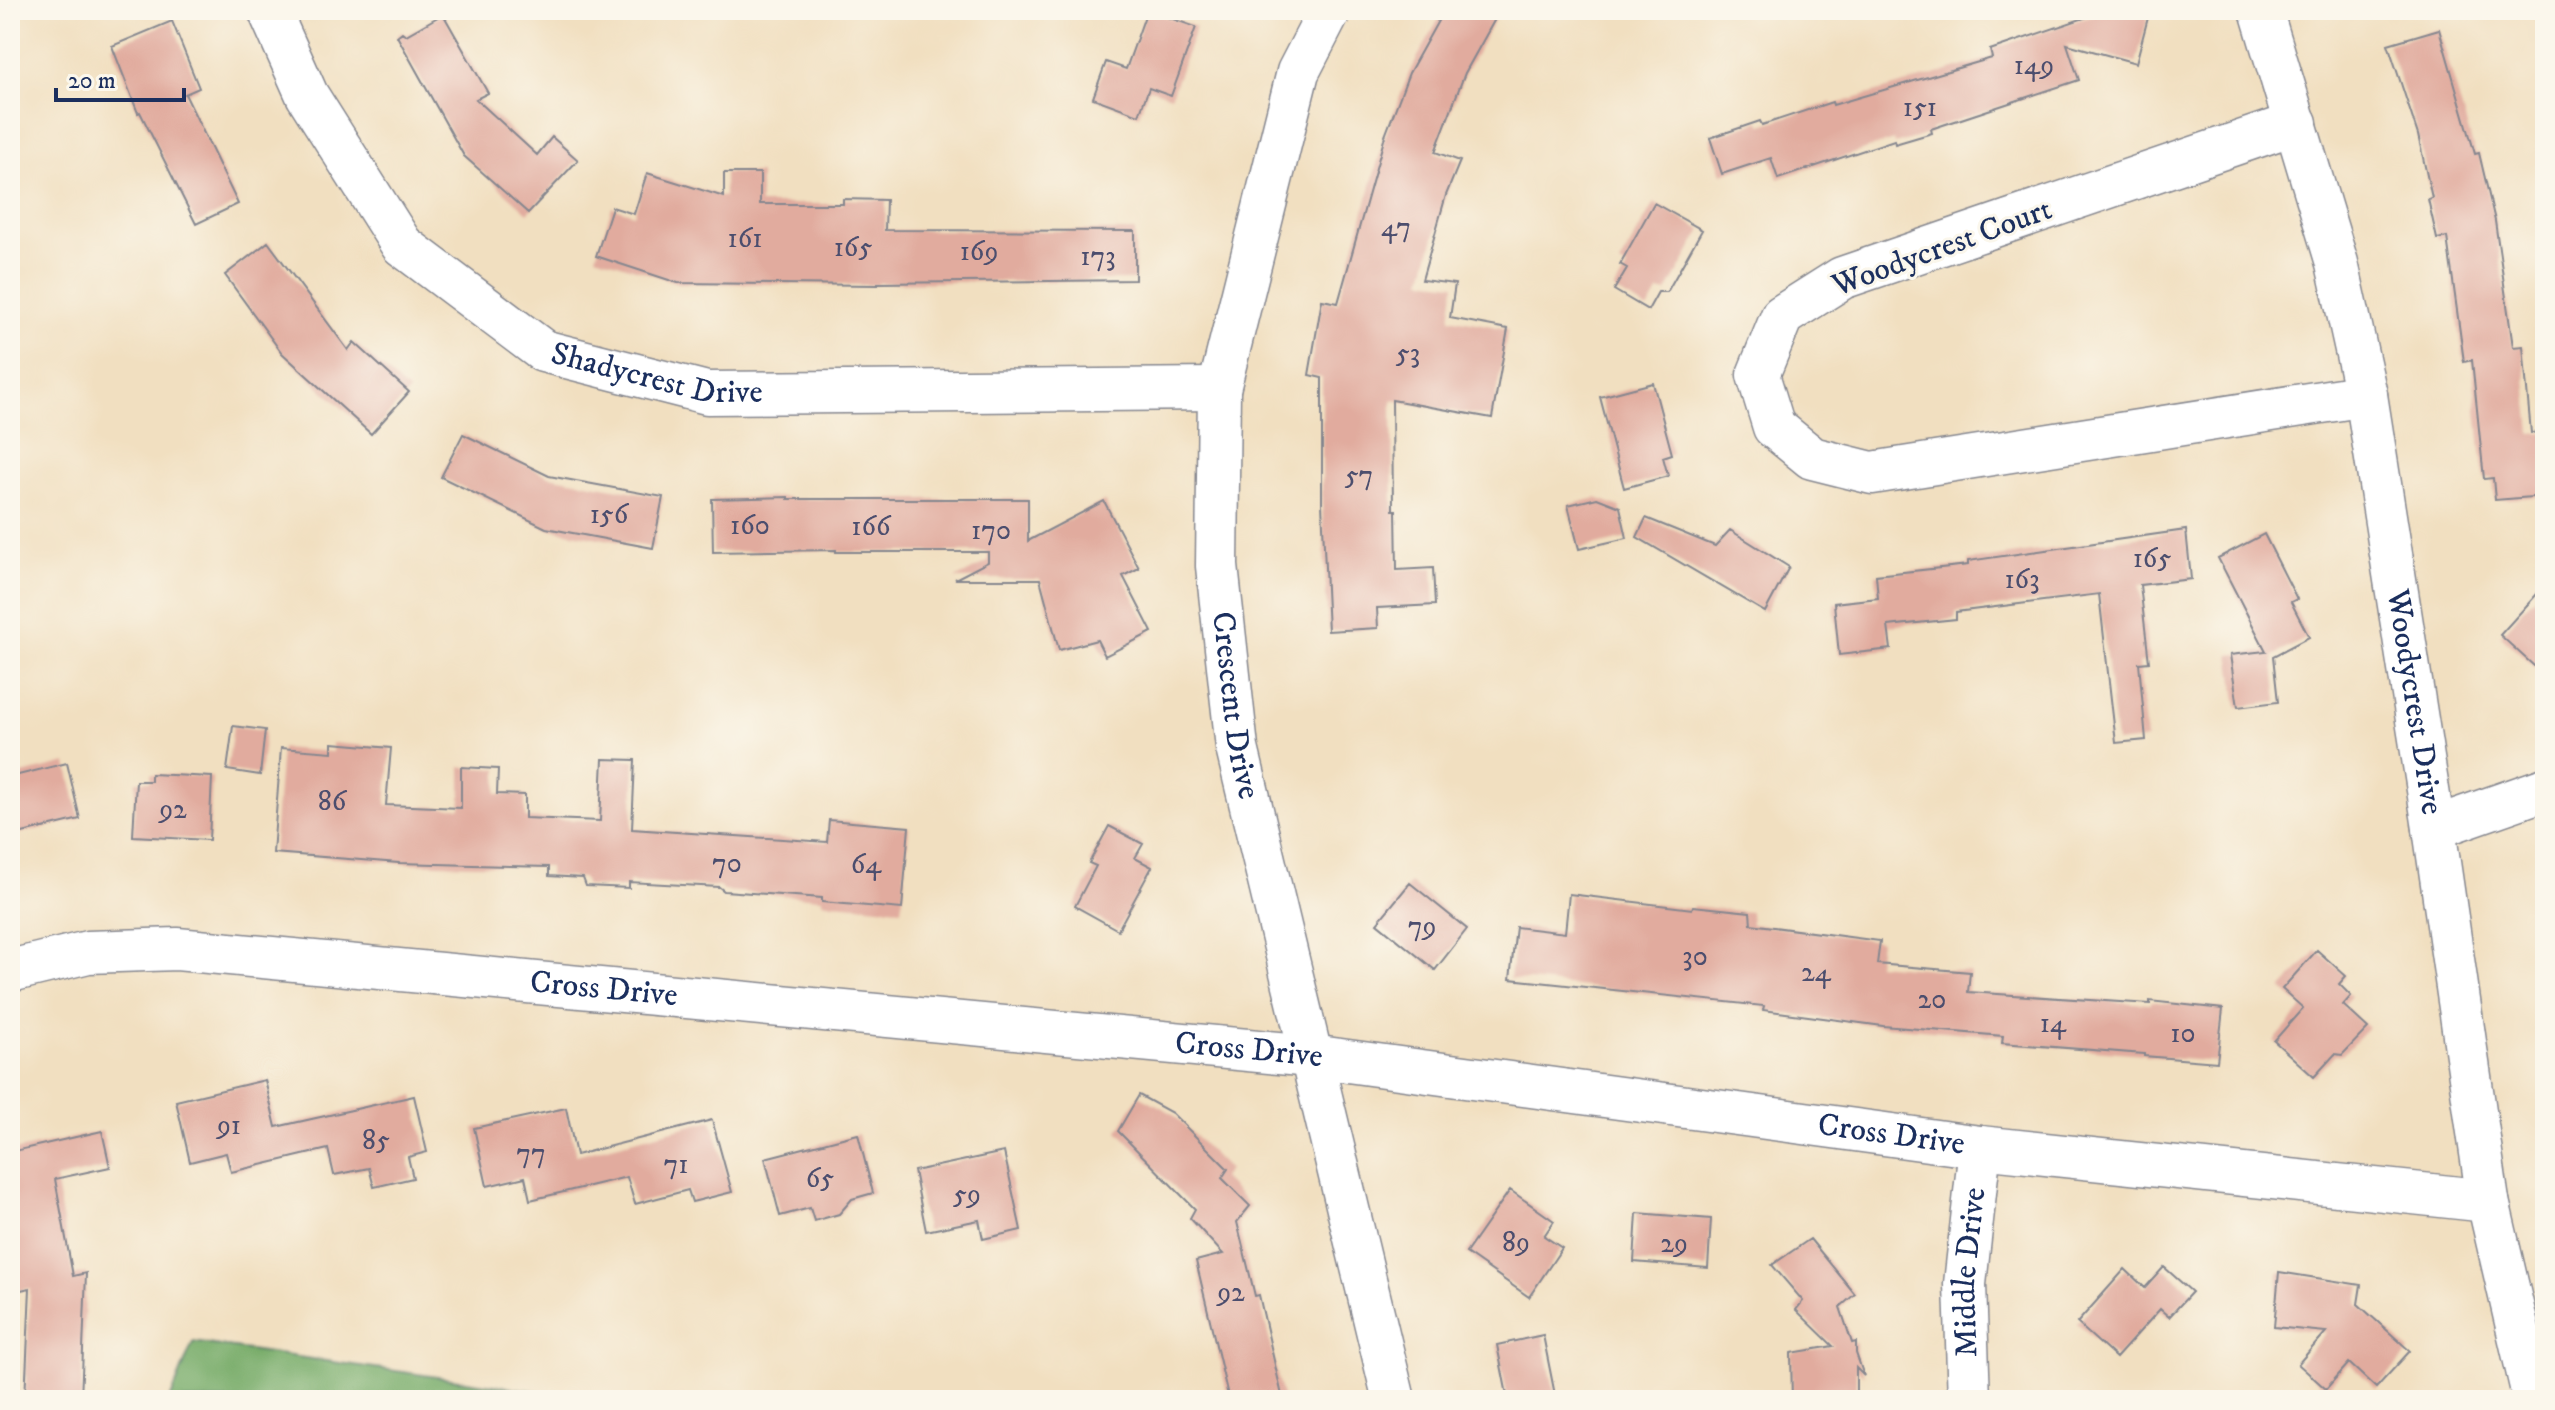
<svg xmlns="http://www.w3.org/2000/svg" width="2555" height="1410" viewBox="0 0 2555 1410" font-family="'IM FELL DW Pica',serif">
<rect width="100%" height="100%" fill="#fbf7ec"/>
<filter id="ink" filterUnits="userSpaceOnUse"><feTurbulence type="fractalNoise" baseFrequency=".0125" numOctaves="2"/><feDisplacementMap in="SourceGraphic" scale="16" xChannelSelector="R" yChannelSelector="G"/><feConvolveMatrix kernelMatrix="1 2 1 2 8 2 1 2 1" color-interpolation-filters="sRGB"/></filter>
<filter id="wash" filterUnits="userSpaceOnUse"><feTurbulence type="fractalNoise" baseFrequency=".006" numOctaves="4" result="noise"/><feDisplacementMap in="SourceGraphic" scale="32" xChannelSelector="R" yChannelSelector="G"/><feGaussianBlur stdDeviation="1.8" result="paint"/><feColorMatrix in="noise" values="0 0 0 0 0 0 0 0 0 0 0 0 0 0 0 0 0 1.4 0 .05"/><feComposite in="paint" operator="in"/></filter>
<g filter="url(#wash)">
<rect width="100%" height="100%" fill="#f1dfc0"/>
<path fill="#75aa66" stroke="#486c62" stroke-width="2" d="M 193,1342 L 598,1400 L 170,1400 Z"/>
<g id="blocks">
<path fill="#e1ab9e" d="M 1147,10 L 1196,27 L 1171,96 L 1149,88 L 1139,115 L 1093,98 L 1106,62 L 1126,69 Z
M 1444,10 L 1500,10 L 1465,73 L 1435,152 L 1460,161 L 1446,195 L 1422,280 L 1455,284 L 1450,318 L 1508,329 L 1492,418 L 1392,400 L 1393,510 L 1396,510 L 1397,570 L 1433,568 L 1435,605 L 1377,608 L 1378,628 L 1328,631 L 1322,504 L 1322,378 L 1309,375 L 1322,300 L 1338,303 L 1385,136 L 1409,73 Z
M 2097,10 L 2150,10 L 2136,63 L 2067,44 L 2079,80 L 1931,129 L 1932,133 L 1895,144 L 1894,140 L 1778,179 L 1771,158 L 1722,174 L 1710,138 L 1760,121 L 1762,125 L 1832,102 L 1833,105 L 1992,58 L 1990,50 L 2096,14 Z
M 443,14 L 488,93 L 476,99 L 537,155 L 552,137 L 578,160 L 528,213 L 464,156 L 397,36 L 402,32 L 406,35 Z
M 172,21 L 199,88 L 185,94 L 238,204 L 196,224 L 140,112 L 138,113 L 112,46 Z
M 2439,29 L 2475,154 L 2479,153 L 2495,221 L 2513,347 L 2523,346 L 2531,433 L 2545,432 L 2545,496 L 2495,500 L 2493,478 L 2484,479 L 2472,360 L 2464,362 L 2447,237 L 2437,239 L 2428,199 L 2432,198 L 2418,135 L 2388,44 Z
M 647,173 L 724,197 L 724,173 L 760,173 L 760,204 L 843,204 L 843,199 L 886,200 L 885,230 L 1135,231 L 1135,280 L 878,283 L 878,285 L 678,283 L 596,256 L 612,207 L 634,214 Z
M 1654,203 L 1702,230 L 1667,292 L 1658,292 L 1648,310 L 1614,290 L 1627,268 L 1620,264 Z
M 268,242 L 348,350 L 354,342 L 409,392 L 371,434 L 282,353 L 225,275 Z
M 1653,383 L 1672,454 L 1663,457 L 1668,476 L 1624,488 L 1600,397 Z
M 463,434 L 549,476 L 663,497 L 653,548 L 546,528 L 441,477 Z
M 788,497 L 788,499 L 1028,499 L 1028,541 L 1104,501 L 1139,568 L 1123,576 L 1152,632 L 1105,656 L 1097,640 L 1059,650 L 1040,579 L 955,579 L 988,562 L 988,552 L 836,552 L 836,550 L 713,552 L 712,499 Z
M 1597,498 L 1620,507 L 1627,538 L 1579,549 L 1568,505 Z
M 1646,518 L 1715,546 L 1730,530 L 1789,567 L 1765,612 L 1637,537 Z
M 2186,530 L 2191,579 L 2140,585 L 2149,662 L 2139,663 L 2146,740 L 2116,743 L 2099,594 L 1956,612 L 1956,619 L 1888,626 L 1891,649 L 1839,655 L 1834,603 L 1878,598 L 1876,575 L 1968,565 L 1968,561 Z
M 2264,534 L 2297,599 L 2291,602 L 2309,637 L 2273,656 L 2278,702 L 2238,707 L 2230,655 L 2266,651 L 2218,558 Z
M 2545,585 L 2545,676 L 2500,635 Z
M 233,726 L 265,730 L 260,775 L 227,770 Z
M 332,743 L 391,748 L 386,805 L 461,808 L 461,767 L 498,769 L 497,794 L 525,795 L 525,818 L 600,821 L 603,759 L 635,760 L 632,829 L 827,842 L 829,820 L 909,827 L 902,909 L 822,902 L 822,898 L 724,891 L 719,887 L 629,882 L 629,888 L 586,886 L 583,878 L 549,876 L 549,867 L 399,863 L 273,853 L 281,748 L 332,752 Z
M 67,763 L 80,819 L 10,836 L 10,777 Z
M 151,774 L 212,777 L 209,840 L 133,836 L 136,781 L 151,781 Z
M 1109,826 L 1143,844 L 1135,858 L 1152,867 L 1118,930 L 1075,906 L 1096,866 L 1089,863 Z
M 1410,883 L 1467,929 L 1435,970 L 1377,923 Z
M 1569,894 L 1692,909 L 1693,906 L 1750,912 L 1751,924 L 1880,941 L 1877,964 L 1970,972 L 1968,992 L 2150,1004 L 2150,1001 L 2223,1009 L 2217,1062 L 2144,1056 L 2144,1054 L 2002,1043 L 2003,1036 L 1883,1026 L 1763,1010 L 1764,1006 L 1510,979 L 1516,927 L 1565,933 Z
M 2317,950 L 2346,976 L 2339,984 L 2351,996 L 2343,1005 L 2368,1028 L 2342,1055 L 2335,1054 L 2314,1077 L 2274,1041 L 2303,1008 L 2282,989 Z
M 265,1080 L 276,1127 L 414,1096 L 427,1152 L 408,1157 L 413,1178 L 374,1187 L 369,1168 L 334,1175 L 328,1149 L 231,1172 L 226,1153 L 190,1162 L 176,1101 Z
M 1139,1095 L 1172,1113 L 1228,1169 L 1222,1178 L 1250,1206 L 1237,1222 L 1255,1296 L 1259,1295 L 1283,1400 L 1229,1400 L 1196,1261 L 1223,1254 L 1190,1218 L 1195,1209 L 1118,1131 Z
M 566,1108 L 576,1155 L 712,1120 L 732,1192 L 692,1202 L 688,1190 L 635,1204 L 627,1177 L 530,1200 L 525,1177 L 487,1186 L 474,1128 Z
M 102,1131 L 110,1167 L 55,1179 L 73,1276 L 86,1273 L 81,1400 L 25,1400 L 30,1288 L 16,1291 L 10,1261 L 10,1152 Z
M 858,1134 L 873,1193 L 852,1199 L 839,1214 L 814,1221 L 810,1208 L 780,1216 L 765,1158 Z
M 1004,1152 L 1021,1230 L 983,1239 L 979,1220 L 926,1231 L 914,1171 Z
M 1510,1190 L 1554,1221 L 1544,1236 L 1562,1248 L 1529,1297 L 1466,1253 Z
M 1637,1213 L 1711,1219 L 1708,1268 L 1634,1262 Z
M 1810,1239 L 1855,1294 L 1840,1307 L 1852,1343 L 1856,1342 L 1856,1353 L 1864,1376 L 1856,1368 L 1856,1397 L 1792,1400 L 1791,1353 L 1833,1346 L 1796,1310 L 1803,1301 L 1772,1265 Z
M 2164,1267 L 2192,1292 L 2169,1317 L 2160,1309 L 2116,1358 L 2077,1323 L 2125,1269 L 2145,1288 Z
M 2279,1272 L 2361,1285 L 2358,1304 L 2410,1351 L 2376,1388 L 2349,1363 L 2326,1389 L 2298,1364 L 2326,1332 L 2274,1327 Z
M 1543,1335 L 1556,1400 L 1508,1400 L 1497,1345 Z"/>
</g>
</g>
<g filter="url(#ink)">
<use href="#blocks" fill-opacity="0" stroke="#86878f" stroke-width="2"/>
<g fill="none" stroke-linecap="round" stroke-linejoin="round">
<defs>
<g id="minor">
<path id="s1" d="M 269,10 L 307,95 L 402,245 L 543,351 L 707,393 L 1219,389"/>
<path id="s2" d="M 1330,10 L 1298,72 L 1219,389 L 1217,566 L 1237,748 L 1394,1400"/>
<path id="s3" d="M 2261,10 L 2337,263 L 2366,395 L 2434,828 L 2488,1201 L 2534,1400"/>
<path d="M 2296,123 L 1842,278 L 1782,316 L 1758,375 L 1774,427 L 1812,458 L 1872,473 L 2366,395"/>
<path d="M 2434,828 L 2545,789"/>
<path id="s4" d="M 10,971 L 88,952 L 177,949 L 1311,1056 L 1980,1147 L 2488,1201"/>
<path id="s5" d="M 1969,1400 L 1965,1284 L 1980,1147"/>
</g>
</defs>
<use href="#minor" stroke="#86878f" stroke-width="45"/>
<use href="#minor" stroke="#fff" stroke-width="42"/>
</g>
</g>
<g text-anchor="middle" dominant-baseline="central" stroke-width="6" stroke-linejoin="round" paint-order="stroke">
<g font-size="28" fill="#4c4e6e">
<text x="2034" y="65">149</text>
<text x="1920" y="107">151</text>
<text x="1396" y="227">47</text>
<text x="745" y="238">161</text>
<text x="853" y="247">165</text>
<text x="979" y="251">169</text>
<text x="1098" y="256">173</text>
<text x="1408" y="353">53</text>
<text x="1359" y="475">57</text>
<text x="609" y="514">156</text>
<text x="750" y="525">160</text>
<text x="871" y="526">166</text>
<text x="991" y="530">170</text>
<text x="2152" y="558">165</text>
<text x="2022" y="579">163</text>
<text x="332" y="801">86</text>
<text x="173" y="809">92</text>
<text x="727" y="863">70</text>
<text x="866" y="864">64</text>
<text x="1422" y="926">79</text>
<text x="1695" y="956">30</text>
<text x="1816" y="972">24</text>
<text x="1932" y="999">20</text>
<text x="2053" y="1023">14</text>
<text x="2183" y="1033">10</text>
<text x="229" y="1125">91</text>
<text x="376" y="1140">85</text>
<text x="531" y="1153">77</text>
<text x="676" y="1164">71</text>
<text x="820" y="1178">65</text>
<text x="967" y="1194">59</text>
<text x="1516" y="1242">89</text>
<text x="1674" y="1243">29</text>
<text x="1231" y="1292">92</text>
</g>
<g font-size="32" fill="#1b2f5e" stroke="#fbf7ec">
<text transform="translate(1942 248) rotate(-20)">Woodycrest Court</text>
<text stroke="none"><textPath href="#s1" startOffset="564">Shadycrest Drive</textPath></text>
<text stroke="none"><textPath href="#s3" startOffset="710">Woodycrest Drive</textPath></text>
<text stroke="none"><textPath href="#s2" startOffset="714">Crescent Drive</textPath></text>
<text stroke="none"><textPath href="#s4" startOffset="598">Cross Drive</textPath></text>
<text stroke="none"><textPath href="#s4" startOffset="1246">Cross Drive</textPath></text>
<text stroke="none"><textPath href="#s4" startOffset="1894">Cross Drive</textPath></text>
<text stroke="none"><textPath href="#s5" startOffset="128">Middle Drive</textPath></text>
</g>
</g>
<rect width="2555" height="1410" fill="none" stroke="#fbf7ec" stroke-width="40"/>
<path d="M56 88v12h128v-12" fill="none" stroke="#1b2f5e" stroke-width="4"/>
<text x="68" y="88" font-size="24" fill="#1b2f5e" stroke="#fbf7ec" stroke-width="6" paint-order="stroke">20 m</text>
</svg>
